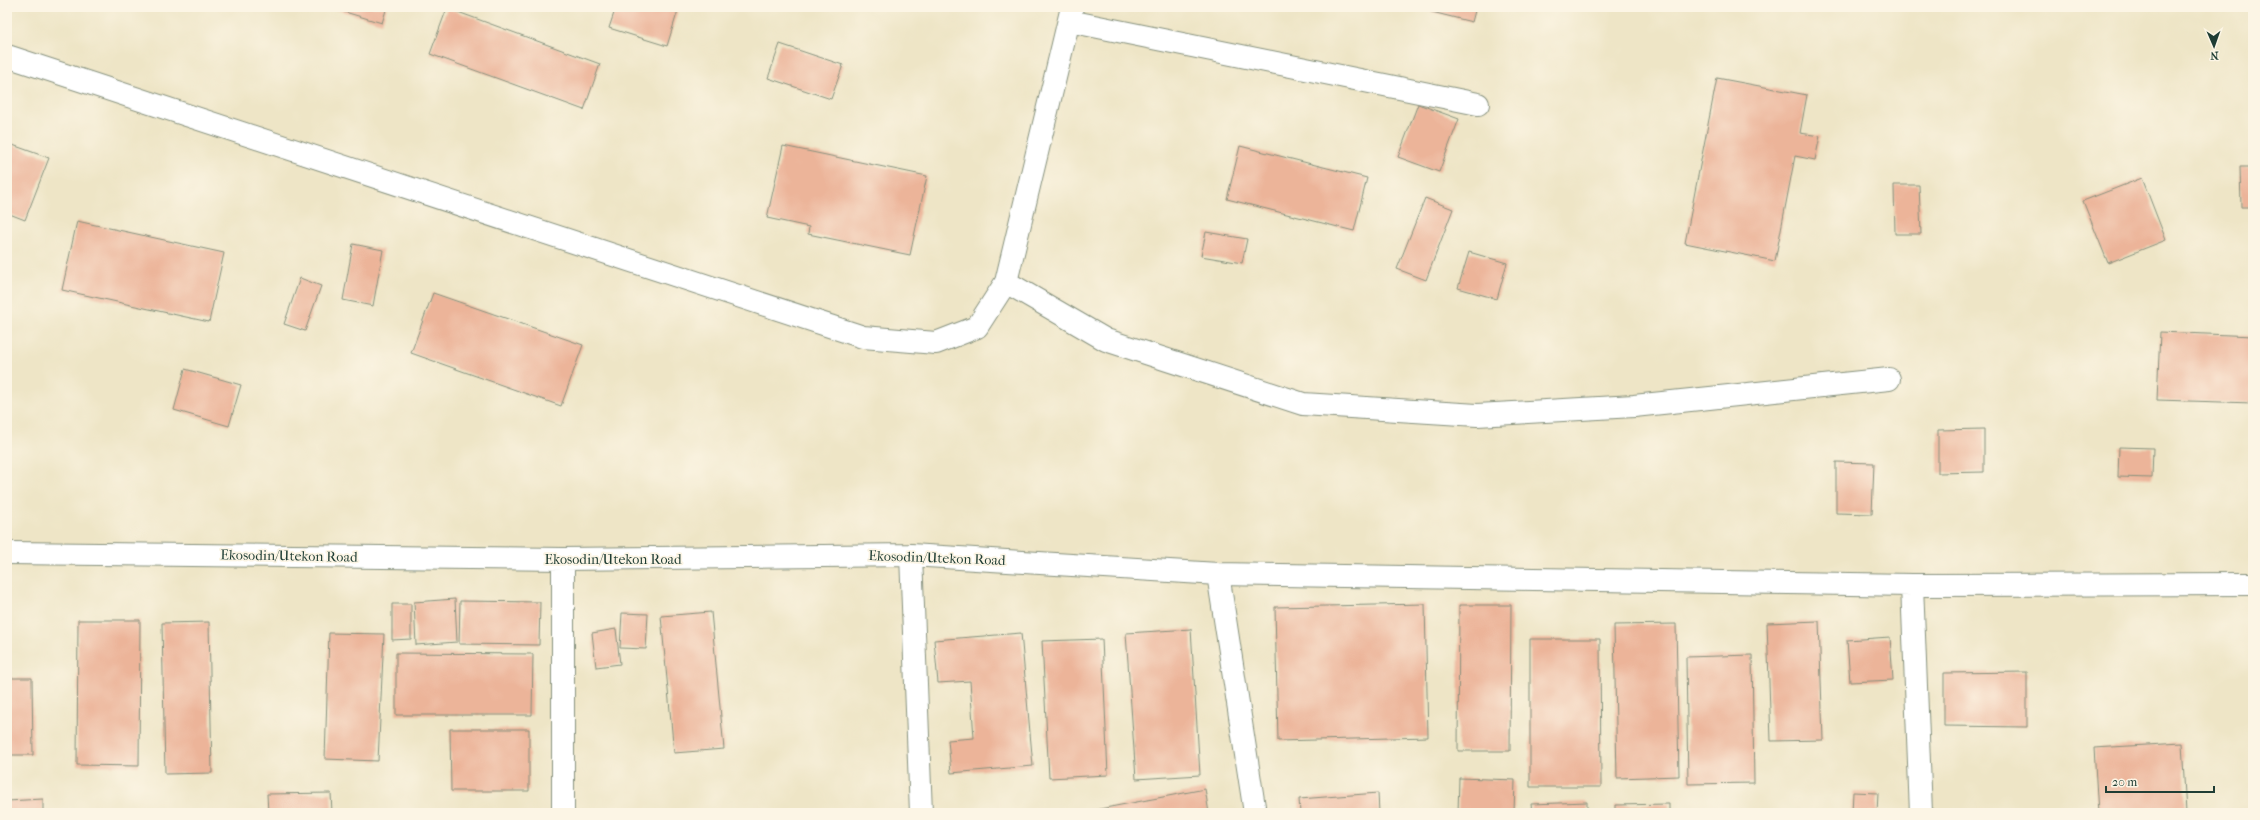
<svg xmlns="http://www.w3.org/2000/svg" width="2260" height="820" viewBox="0 0 2260 820" font-family="'IM FELL French Canon',serif">
<rect width="100%" height="100%" fill="#fcf5e5"/>
<filter id="ink" filterUnits="userSpaceOnUse"><feTurbulence type="fractalNoise" baseFrequency=".025" numOctaves="2"/><feDisplacementMap in="SourceGraphic" scale="8" xChannelSelector="R" yChannelSelector="G"/><feConvolveMatrix kernelMatrix="1 2 1 2 8 2 1 2 1" color-interpolation-filters="sRGB"/></filter>
<filter id="wash" filterUnits="userSpaceOnUse"><feTurbulence type="fractalNoise" baseFrequency=".012" numOctaves="4" result="noise"/><feDisplacementMap in="SourceGraphic" scale="16" xChannelSelector="R" yChannelSelector="G"/><feGaussianBlur stdDeviation="0.9" result="paint"/><feColorMatrix in="noise" values="0 0 0 0 0 0 0 0 0 0 0 0 0 0 0 0 0 1.4 0 .05"/><feComposite in="paint" operator="in"/></filter>
<g filter="url(#wash)">
<rect width="100%" height="100%" fill="#eee5c6"/>
<g id="blocks">
<path fill="#ecb499" d="M 328,7 L 387,7 L 382,23 Z
M 616,7 L 679,7 L 667,46 L 609,28 Z
M 1412,7 L 1476,7 L 1472,22 Z
M 447,8 L 600,64 L 584,110 L 430,54 Z
M 780,44 L 843,65 L 831,99 L 768,78 Z
M 1717,78 L 1807,95 L 1800,133 L 1820,136 L 1815,160 L 1795,156 L 1775,261 L 1685,243 Z
M 1418,104 L 1459,119 L 1439,172 L 1398,157 Z
M 7,143 L 49,158 L 25,220 L 7,213 Z
M 783,146 L 927,176 L 910,255 L 808,234 L 809,227 L 767,218 Z
M 1240,146 L 1367,178 L 1354,231 L 1227,199 Z
M 2240,167 L 2253,167 L 2253,207 L 2241,207 Z
M 2142,178 L 2166,240 L 2108,263 L 2083,201 Z
M 1894,185 L 1919,185 L 1921,234 L 1895,234 Z
M 1425,198 L 1453,209 L 1426,280 L 1397,269 Z
M 77,221 L 224,253 L 209,322 L 62,290 Z
M 1206,232 L 1247,239 L 1242,263 L 1201,256 Z
M 353,244 L 383,250 L 373,306 L 343,300 Z
M 1469,252 L 1507,263 L 1497,299 L 1458,288 Z
M 300,278 L 321,286 L 305,331 L 284,324 Z
M 433,293 L 583,345 L 561,406 L 411,353 Z
M 2160,332 L 2253,336 L 2253,403 L 2157,400 Z
M 185,369 L 241,385 L 229,426 L 174,410 Z
M 1984,429 L 1984,472 L 1938,473 L 1938,430 Z
M 2119,447 L 2153,448 L 2152,478 L 2118,477 Z
M 1836,462 L 1874,463 L 1872,514 L 1836,513 Z
M 455,599 L 457,642 L 416,645 L 414,602 Z
M 460,601 L 540,602 L 539,645 L 459,644 Z
M 392,604 L 411,604 L 411,639 L 392,640 Z
M 1425,604 L 1428,737 L 1278,741 L 1275,607 Z
M 1459,605 L 1511,605 L 1510,751 L 1458,751 Z
M 711,612 L 724,749 L 674,753 L 661,616 Z
M 622,613 L 648,614 L 646,649 L 620,648 Z
M 78,620 L 140,620 L 139,766 L 77,765 Z
M 1819,621 L 1823,740 L 1771,741 L 1767,623 Z
M 209,622 L 212,773 L 165,774 L 162,623 Z
M 1676,624 L 1679,776 L 1617,778 L 1614,625 Z
M 616,629 L 620,664 L 596,667 L 592,633 Z
M 1191,629 L 1200,775 L 1136,779 L 1126,633 Z
M 329,633 L 384,634 L 378,761 L 325,759 Z
M 1021,633 L 1033,766 L 951,773 L 948,740 L 974,738 L 970,681 L 938,683 L 934,640 Z
M 1890,637 L 1893,680 L 1850,682 L 1847,640 Z
M 1102,639 L 1108,775 L 1049,778 L 1042,641 Z
M 1530,639 L 1600,639 L 1601,787 L 1530,787 Z
M 396,653 L 533,654 L 532,715 L 396,715 Z
M 1752,655 L 1754,783 L 1688,784 L 1686,657 Z
M 2027,672 L 2027,727 L 1944,726 L 1944,673 Z
M 7,678 L 32,678 L 33,755 L 7,755 Z
M 450,729 L 529,729 L 529,791 L 451,791 Z
M 2182,743 L 2186,813 L 2098,813 L 2094,748 Z
M 1459,778 L 1515,780 L 1514,813 L 1458,813 Z
M 1205,789 L 1209,813 L 1084,813 L 1084,812 Z
M 1853,792 L 1878,793 L 1877,813 L 1852,813 Z
M 331,793 L 332,813 L 268,813 L 267,794 Z
M 1378,793 L 1379,813 L 1300,813 L 1299,799 Z
M 43,799 L 43,813 L 7,813 L 7,801 Z
M 1587,802 L 1587,813 L 1532,813 L 1531,804 Z
M 1669,804 L 1669,813 L 1615,813 L 1615,805 Z"/>
</g>
</g>
<g filter="url(#ink)">
<use href="#blocks" fill-opacity="0" stroke="#86917d" stroke-width="1"/>
<g fill="none" stroke-linecap="round" stroke-linejoin="round">
<defs>
<path id="street" d="M 1069,21 L 1478,104
M 7,56 L 863,337 L 936,343 L 977,327 L 1006,282 L 1072,7
M 1006,282 L 1106,340 L 1303,404 L 1477,415 L 1634,406 L 1889,379
M 7,553 L 563,559 L 911,555 L 1218,574 L 1912,585 L 2253,584
M 911,555 L 921,813
M 1218,574 L 1255,813
M 1912,585 L 1921,813
M 563,813 L 563,559"/>
</defs>
<use href="#street" stroke="#86917d" stroke-width="24"/>
<use href="#street" stroke="#fff" stroke-width="22"/>
</g>
</g>
<g text-anchor="middle" dominant-baseline="central" stroke-width="3.5" stroke-linejoin="round" paint-order="stroke">
<g font-size="14" fill="#1f3d34" stroke="#fcf5e5">
<text transform="translate(289 556) rotate(1)">Ekosodin/Utekon Road</text>
<text transform="translate(937 558) rotate(2)">Ekosodin/Utekon Road</text>
<text x="613" y="559">Ekosodin/Utekon Road</text>
</g>
</g>
<rect width="2260" height="820" fill="none" stroke="#fcf5e5" stroke-width="24"/>
<g transform="translate(2214 46) rotate(178)" stroke="#fcf5e5" stroke-width="3" paint-order="stroke">
<path d="M0-3L7 15L0 10L-7 15Z" fill="#1f3d34"/>
<text y="-6" font-size="11" font-weight="bold" text-anchor="middle" fill="#1f3d34">N</text>
</g>
<path d="M2106 786v6h108v-6" fill="none" stroke="#1f3d34" stroke-width="2"/>
<text x="2112" y="786" font-size="12" fill="#1f3d34" stroke="#fcf5e5" stroke-width="3" paint-order="stroke">20 m</text>
</svg>
